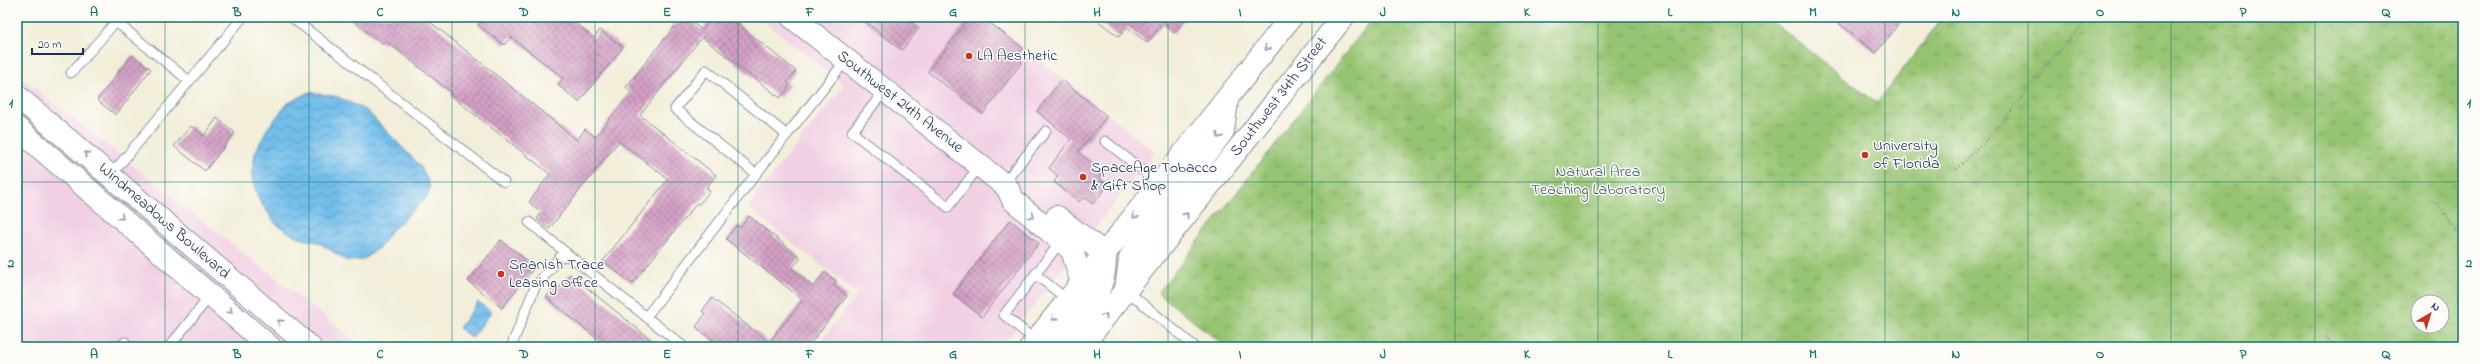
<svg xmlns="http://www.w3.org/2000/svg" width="2480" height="364" viewBox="0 0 2480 364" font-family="'Indie Flower',sans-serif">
<defs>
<pattern id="park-tufts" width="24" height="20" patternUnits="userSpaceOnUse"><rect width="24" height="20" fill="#97c472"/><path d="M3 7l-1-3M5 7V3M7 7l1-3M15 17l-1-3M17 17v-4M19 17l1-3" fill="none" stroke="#7aa061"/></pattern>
<pattern id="water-waves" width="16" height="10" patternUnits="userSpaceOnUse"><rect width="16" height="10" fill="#72beeb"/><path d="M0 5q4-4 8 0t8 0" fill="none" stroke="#5d9bc2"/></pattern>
<pattern id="building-cross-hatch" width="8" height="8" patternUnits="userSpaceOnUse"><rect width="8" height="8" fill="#d4a0c5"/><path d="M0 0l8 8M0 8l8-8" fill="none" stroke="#ab83a3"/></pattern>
</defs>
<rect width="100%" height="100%" fill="#fdfcf7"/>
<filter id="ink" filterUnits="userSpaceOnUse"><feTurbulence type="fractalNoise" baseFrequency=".025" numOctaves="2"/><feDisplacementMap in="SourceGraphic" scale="8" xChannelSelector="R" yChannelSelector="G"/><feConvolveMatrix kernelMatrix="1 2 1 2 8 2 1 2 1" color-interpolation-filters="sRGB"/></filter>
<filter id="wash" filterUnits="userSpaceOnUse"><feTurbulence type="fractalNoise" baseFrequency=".012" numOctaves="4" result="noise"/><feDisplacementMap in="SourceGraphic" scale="16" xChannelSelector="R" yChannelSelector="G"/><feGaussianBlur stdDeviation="0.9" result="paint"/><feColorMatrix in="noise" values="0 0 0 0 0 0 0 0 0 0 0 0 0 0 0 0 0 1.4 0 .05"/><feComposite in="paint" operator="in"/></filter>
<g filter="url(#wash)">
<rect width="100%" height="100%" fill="#f2eed9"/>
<path fill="#f1d0e4" d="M 758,17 L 985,17 L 1155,152 L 1001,347 L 816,347 L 858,294 L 747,207 L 844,85 Z
M 17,74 L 331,322 L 363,347 L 17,347 Z"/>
<path fill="url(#park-tufts)" stroke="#597a68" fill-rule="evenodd" d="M 1374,17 L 1766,17 L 1877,103 L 1943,17 L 2463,17 L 2463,347 L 1226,347 L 1158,293 ZM 2418,302 L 2442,302 L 2442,326 L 2418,326 Z"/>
<path fill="url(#water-waves)" stroke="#4676a4" d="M 310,92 L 338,97 L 367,111 L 421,167 L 427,179 L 430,188 L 427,197 L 390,232 L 380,247 L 363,260 L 347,261 L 318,242 L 303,239 L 288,232 L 275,223 L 258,198 L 252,178 L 255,153 L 267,129 L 288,103 Z
M 478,302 L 491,312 L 472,338 L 459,328 Z"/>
<g id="blocks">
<path fill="url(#building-cross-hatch)" d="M 348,17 L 424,17 L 577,140 L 585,129 L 595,137 L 631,92 L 626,87 L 682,17 L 685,17 L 702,30 L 710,20 L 715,24 L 721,17 L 729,17 L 796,71 L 787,82 L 790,85 L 780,98 L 702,37 L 640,115 L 716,175 L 706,188 L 710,191 L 699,204 L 697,203 L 632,284 L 603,261 L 668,179 L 619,141 L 549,229 L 537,219 L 541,213 L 529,202 L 550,174 L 450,95 L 452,93 L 386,41 L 383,44 Z
M 484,17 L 568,17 L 594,38 L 600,30 L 623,47 L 579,102 L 558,85 L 563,78 L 511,37 L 504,45 L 478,25 Z
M 859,17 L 904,17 L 919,28 L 902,50 Z
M 970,17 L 982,17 L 1023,48 L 1016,57 L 1022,62 L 983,114 L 928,72 Z
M 1093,17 L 1187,17 L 1174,33 L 1163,24 L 1147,43 L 1127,27 L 1119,37 Z
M 1831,17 L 1904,17 L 1876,53 Z
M 132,55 L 151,69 L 116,115 L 97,100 Z
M 1062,80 L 1107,116 L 1078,152 L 1103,171 L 1099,178 L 1108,185 L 1093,204 L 1083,197 L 1079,202 L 1054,182 L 1058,176 L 1049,168 L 1071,139 L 1037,111 Z
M 217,118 L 235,133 L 205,171 L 174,146 L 191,126 L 204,136 Z
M 749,216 L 801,258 L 792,268 L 813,287 L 825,272 L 837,282 L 834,285 L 847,296 L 808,347 L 721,347 L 696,327 L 705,314 L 702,311 L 712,298 L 769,342 L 803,300 L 726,239 L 737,225 L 740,228 Z
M 1010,220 L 1039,243 L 982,317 L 953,294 Z
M 501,240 L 535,267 L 502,308 L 468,281 Z
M 570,274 L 660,347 L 607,347 L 546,297 L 556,285 L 559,288 Z"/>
</g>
</g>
<g filter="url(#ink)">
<use href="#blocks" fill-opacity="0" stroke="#868e9c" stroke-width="1"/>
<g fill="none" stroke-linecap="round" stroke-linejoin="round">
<defs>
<path id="service" d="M 291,17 L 504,182
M 116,22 L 188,80
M 71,73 L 120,17
M 885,90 L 852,132 L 948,207 L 980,165
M 1105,141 L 1160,184
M 756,174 L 675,109 L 706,70 L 787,135
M 111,175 L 243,17
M 1003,184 L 1046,131
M 529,222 L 570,256
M 1035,274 L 1068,300
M 1126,290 L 1195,347
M 646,317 L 756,174 L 846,60
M 1036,341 L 1004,315 L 1062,240
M 120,347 L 125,342
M 169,347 L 210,296
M 511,347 L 535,287 L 560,257 L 570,256 L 684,347"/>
<path id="tertiary" d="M 792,17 L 1007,187 L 1013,200 L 1072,250 L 1082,283
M 17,96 L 310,347
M 17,128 L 270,347
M 1057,217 L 1105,254"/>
<path id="primary" d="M 1126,290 L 1130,258 L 1142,239 L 1223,131 L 1227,100
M 1031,347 L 1291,17
M 1057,347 C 1081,316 1107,296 1105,254
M 1081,347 L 1343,17"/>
</defs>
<use href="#service" stroke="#868e9c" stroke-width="11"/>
<use href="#tertiary" stroke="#868e9c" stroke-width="24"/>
<use href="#primary" stroke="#868e9c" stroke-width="24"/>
<path stroke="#868e9c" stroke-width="2.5" stroke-dasharray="1 3" stroke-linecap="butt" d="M 1956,169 L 1995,132 L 2043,69 L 2089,17
M 2438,203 L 2456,232 L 2463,236
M 2325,337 L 2338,347"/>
<use href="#service" stroke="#fff" stroke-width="9"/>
<use href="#tertiary" stroke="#fff" stroke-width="22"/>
<use href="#primary" stroke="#fff" stroke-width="22"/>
</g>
<defs><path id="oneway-chevron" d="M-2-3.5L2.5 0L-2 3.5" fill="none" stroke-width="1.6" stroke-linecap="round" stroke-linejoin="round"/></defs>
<g stroke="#8d97ae">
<use href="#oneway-chevron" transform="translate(1267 48) rotate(128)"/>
<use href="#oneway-chevron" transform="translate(1219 136) rotate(125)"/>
<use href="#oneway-chevron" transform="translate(87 154) rotate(-139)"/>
<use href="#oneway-chevron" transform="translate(1186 215) rotate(-52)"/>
<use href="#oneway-chevron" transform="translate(1032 216) rotate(39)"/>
<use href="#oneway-chevron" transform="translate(1135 216) rotate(128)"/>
<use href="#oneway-chevron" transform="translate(121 217) rotate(40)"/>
<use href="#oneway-chevron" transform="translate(230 311) rotate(42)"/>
<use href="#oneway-chevron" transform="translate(1105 316) rotate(-52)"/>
<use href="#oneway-chevron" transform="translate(1054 318) rotate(129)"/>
<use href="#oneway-chevron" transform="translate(280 322) rotate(-140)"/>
</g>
</g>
<path fill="none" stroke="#0f766e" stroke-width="1" stroke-opacity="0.55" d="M 165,17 L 165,347M 309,17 L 309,347M 452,17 L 452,347M 595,17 L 595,347M 738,17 L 738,347M 882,17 L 882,347M 1025,17 L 1025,347M 1168,17 L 1168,347M 1312,17 L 1312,347M 1455,17 L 1455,347M 1598,17 L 1598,347M 1742,17 L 1742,347M 1885,17 L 1885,347M 2028,17 L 2028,347M 2171,17 L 2171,347M 2315,17 L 2315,347M 17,182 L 2463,182"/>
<g fill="#c8321e" stroke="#fdfcf7" stroke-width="1.5">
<circle cx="969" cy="56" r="4"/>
<circle cx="1865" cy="155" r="4"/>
<circle cx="1083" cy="177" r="4"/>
<circle cx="501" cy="274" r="4"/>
</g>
<g text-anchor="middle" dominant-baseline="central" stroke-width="3" stroke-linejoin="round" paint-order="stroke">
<g font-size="16" fill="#1b2f5e" stroke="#fdfcf7" text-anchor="start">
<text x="977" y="56">LA Aesthetic</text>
<text x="1873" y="146">University<tspan x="1873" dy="18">of Florida</tspan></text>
<text x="1091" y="168">SpaceAge Tobacco<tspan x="1091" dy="18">&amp; Gift Shop</tspan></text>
<text x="509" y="265">Spanish Trace<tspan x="509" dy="18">Leasing Office</tspan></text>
</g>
<g font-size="16" fill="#1b2f5e" stroke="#fdfcf7">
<text transform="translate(1279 97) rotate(-52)">Southwest 34th Street</text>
<text transform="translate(900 102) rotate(38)">Southwest 24th Avenue</text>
<text transform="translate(164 221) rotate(41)">Windmeadows Boulevard</text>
</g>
<g font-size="16" fill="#405c64" stroke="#fdfcf7">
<text x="1598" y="172">Natural Area<tspan x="1598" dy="18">Teaching Laboratory</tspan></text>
</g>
</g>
<rect width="2480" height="364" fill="none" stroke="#fdfcf7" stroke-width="44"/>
<g transform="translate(2430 314) rotate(38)"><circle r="19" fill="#fdfcf7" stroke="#a3aaba"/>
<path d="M0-3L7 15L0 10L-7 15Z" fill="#c8321e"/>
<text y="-6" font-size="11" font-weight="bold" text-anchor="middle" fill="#1b2f5e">N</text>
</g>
<path d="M32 48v6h51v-6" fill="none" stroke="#1b2f5e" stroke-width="2"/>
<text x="38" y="48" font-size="12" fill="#1b2f5e" stroke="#fdfcf7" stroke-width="3" paint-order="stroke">20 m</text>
<rect x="22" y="22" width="2436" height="320" fill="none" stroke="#0f766e" stroke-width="1.5"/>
<g font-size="13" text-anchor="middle" font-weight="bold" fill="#0f766e">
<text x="94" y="16">A</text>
<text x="237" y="16">B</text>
<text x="380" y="16">C</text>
<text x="524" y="16">D</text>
<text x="667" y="16">E</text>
<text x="810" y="16">F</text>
<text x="953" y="16">G</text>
<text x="1097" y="16">H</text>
<text x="1240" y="16">I</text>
<text x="1383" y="16">J</text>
<text x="1527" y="16">K</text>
<text x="1670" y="16">L</text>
<text x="1813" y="16">M</text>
<text x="1956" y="16">N</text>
<text x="2100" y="16">O</text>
<text x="2243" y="16">P</text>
<text x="2386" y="16">Q</text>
<text x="11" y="107">1</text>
<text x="2469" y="107">1</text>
<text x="11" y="267">2</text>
<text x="2469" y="267">2</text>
<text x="94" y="358">A</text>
<text x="237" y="358">B</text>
<text x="380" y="358">C</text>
<text x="524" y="358">D</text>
<text x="667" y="358">E</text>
<text x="810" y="358">F</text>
<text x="953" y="358">G</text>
<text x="1097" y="358">H</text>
<text x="1240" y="358">I</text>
<text x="1383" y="358">J</text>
<text x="1527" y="358">K</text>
<text x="1670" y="358">L</text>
<text x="1813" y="358">M</text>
<text x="1956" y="358">N</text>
<text x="2100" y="358">O</text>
<text x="2243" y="358">P</text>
<text x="2386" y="358">Q</text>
</g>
</svg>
